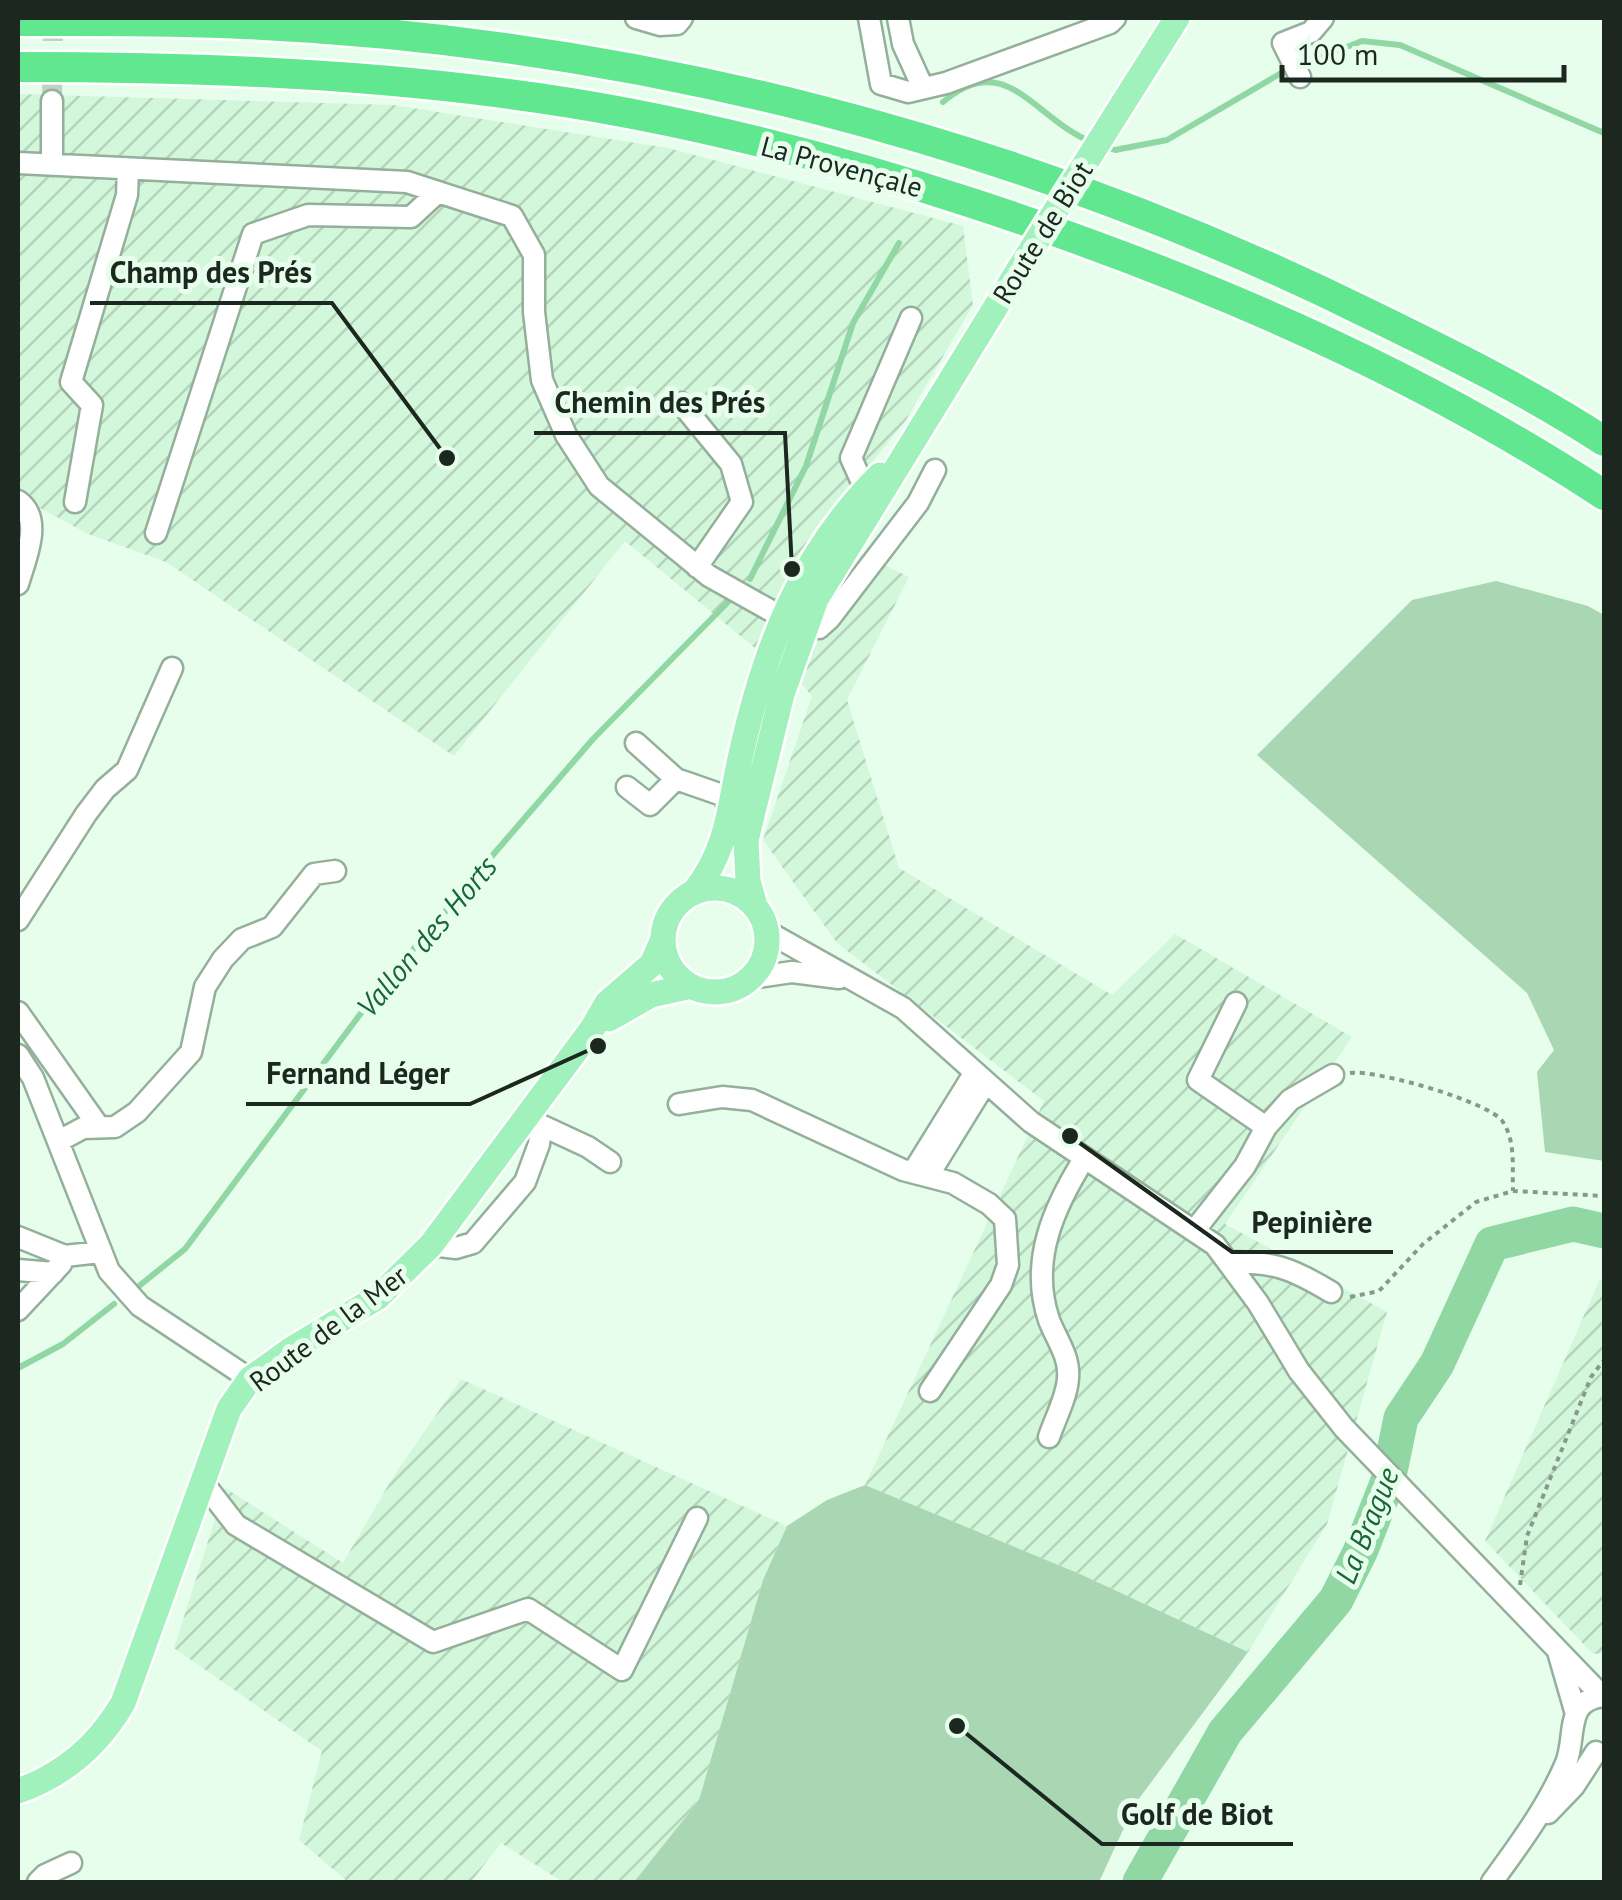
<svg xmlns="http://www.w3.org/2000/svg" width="1622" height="1900" viewBox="0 0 1622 1900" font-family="'PT Sans',sans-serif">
<defs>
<pattern id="industrial-furrows" width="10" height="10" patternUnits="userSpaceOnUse" patternTransform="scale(2.5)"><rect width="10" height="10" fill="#d3f7db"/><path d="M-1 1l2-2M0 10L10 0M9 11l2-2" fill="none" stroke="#b5d4bc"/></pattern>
</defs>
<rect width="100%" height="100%" fill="#e7feec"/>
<path fill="url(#industrial-furrows)" d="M 18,94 L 393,105 L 668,148 L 963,226 L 973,305 L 906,420 L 816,533 L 755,648 L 625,541 L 454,756 L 166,562 L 88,534 L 18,496 Z
M 862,554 L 909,577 L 847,700 L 899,868 L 1112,995 L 1175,934 L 1352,1037 L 1225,1224 L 1387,1312 L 1327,1524 L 1248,1652 L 1080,1574 L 865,1485 L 1044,1101 L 837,943 L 763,840 L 812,696 L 798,680 Z
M 1600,1279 L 1604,1280 L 1604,1653 L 1593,1654 L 1485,1541 Z
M 461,1379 L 787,1526 L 763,1580 L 699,1800 L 634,1882 L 563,1882 L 501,1843 L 471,1882 L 348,1882 L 299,1840 L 322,1751 L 174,1648 L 225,1488 L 343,1563 L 393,1477 Z"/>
<path fill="#a9d7b4" d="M 1496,581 L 1588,606 L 1604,615 L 1604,1161 L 1545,1152 L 1537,1072 L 1554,1050 L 1527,993 L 1257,755 L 1412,600 Z
M 865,1485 L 1080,1574 L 1248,1652 L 1135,1804 L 1099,1882 L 634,1882 L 699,1800 L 763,1580 L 787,1526 L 827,1500 Z"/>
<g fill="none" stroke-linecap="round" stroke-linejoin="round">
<path stroke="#90d7a3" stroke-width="6" d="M 943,102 C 1006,47 1036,121 1092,142
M 1103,146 L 1115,150 L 1167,140 L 1283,72 L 1362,41 L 1400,45 L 1604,133
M 750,579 L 806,466 L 853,323 L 899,243
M 139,1286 L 185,1249 L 373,997 L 492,856 L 593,739 L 731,599
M 18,1368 L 63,1344 L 114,1304"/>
<path stroke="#90d7a3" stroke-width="35" d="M 1140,1882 L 1225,1732 L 1336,1600 L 1360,1552 L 1388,1481 L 1401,1418 L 1437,1364 L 1492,1244 L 1573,1224 L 1604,1231"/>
<path stroke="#bed3c3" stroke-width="20" stroke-dasharray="20 10" stroke-linecap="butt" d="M 52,101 L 53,18"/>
<defs>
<path id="minor" d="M 636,18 L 660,25 L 677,24 L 682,18
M 869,18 L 881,84 L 908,92 L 946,83 L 1110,23 L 1115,18
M 898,18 L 903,44 L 923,88
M 1300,77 L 1283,43 L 1311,32 L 1323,18
M 18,163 L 407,182 L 512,216 L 534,255 L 534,312 L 542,380 L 566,435 L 599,486 L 709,576 L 782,617 L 819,628 L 830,618 L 918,503 L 935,470
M 52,165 L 52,101
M 681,403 L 731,464 L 742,502 L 697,567
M 861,499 L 865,489 L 851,458 L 911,318
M 18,501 C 44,519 25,559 18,584
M 75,502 L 92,405 L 71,382 L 127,195 L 128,169
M 156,533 L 253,234 L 308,215 L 411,217 L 438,192
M 636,743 L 676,779 L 722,795 L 734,815
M 627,787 L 650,805 L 676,779
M 18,920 L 86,814 L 105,789 L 127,770 L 172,668
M 766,931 L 903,1008 L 1031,1122 L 1215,1245 L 1258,1303 L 1299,1371 L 1344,1428 L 1602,1696
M 750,978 L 792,972 L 839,978
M 18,1012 L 99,1127
M 18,1055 L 33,1078 L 109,1271 L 140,1306 L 250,1379
M 679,1104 L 722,1097 L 752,1100 L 903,1170 L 953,1183 L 989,1204 L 1005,1219 L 1008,1265 L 1001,1285 L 930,1391
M 532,1121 L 588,1147 L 610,1162
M 1266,1127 L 1290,1100 L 1333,1075
M 59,1141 L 83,1128 L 115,1127 L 137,1112 L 191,1052 L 205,987 L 223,959 L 242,939 L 272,927 L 314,874 L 335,871
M 913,1172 L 975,1072
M 928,1176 L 986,1082
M 1194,1231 L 1245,1166 L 1266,1127 L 1198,1080 L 1236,1003
M 18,1237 L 65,1256 L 100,1252
M 431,1245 L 456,1248 L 473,1243 L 525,1182 L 539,1144 L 541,1126
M 1228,1262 C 1275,1262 1291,1268 1331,1292
M 18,1270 L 53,1273
M 18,1310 L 61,1264 L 65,1256
M 1049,1437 C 1055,1419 1067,1397 1068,1378 C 1070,1356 1056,1339 1049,1320 C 1029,1261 1054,1207 1084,1159
M 201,1480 L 236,1525 L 433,1642 L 528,1609 L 622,1670 L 697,1518
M 1559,1655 L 1576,1714
M 1548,1813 L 1574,1786 L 1596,1752
M 38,1882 L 45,1875 L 71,1863
M 1492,1882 C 1519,1845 1548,1806 1566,1763 C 1573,1746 1570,1724 1578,1710 C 1584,1700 1594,1697 1604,1696"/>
<path id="major" d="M 1122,105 L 1177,18
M663 940a52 52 0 1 1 104 0a52 52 0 1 1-104 0Z
M 695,891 C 729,847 729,807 741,754 C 765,647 801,553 880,475
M 755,906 L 748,881 L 746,840 L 782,694 L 816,599 L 1019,269
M 609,1019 L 651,995 L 691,986
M 18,1791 C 64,1775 99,1744 123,1703 L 229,1409 L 250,1379 L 292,1349 L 378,1297 L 431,1245 L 592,1029 L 607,1003 L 652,964 L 663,939"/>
<path id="highway" d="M 18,21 C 93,21 168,20 243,24 C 633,41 1019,141 1369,314 C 1449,353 1529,392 1604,441
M 18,67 C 180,67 341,72 502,93 C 662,113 822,154 975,204 C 1194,276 1411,368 1604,495"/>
</defs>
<use href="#minor" stroke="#94af9a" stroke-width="25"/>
<use href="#major" stroke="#fff" stroke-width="30"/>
<use href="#highway" stroke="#fff" stroke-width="35"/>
<path stroke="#88998c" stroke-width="4" stroke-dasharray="5 5" stroke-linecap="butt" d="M 1350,1073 C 1374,1069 1491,1102 1503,1122 C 1516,1142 1512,1168 1513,1191
M 1350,1297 L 1379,1291 L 1423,1244 L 1476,1202 L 1513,1191 L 1604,1196
M 1520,1585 L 1527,1536 L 1591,1377 L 1604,1360"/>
<use href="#minor" stroke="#fff" stroke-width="20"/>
<use href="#major" stroke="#a0f1bc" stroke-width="25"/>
<use href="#highway" stroke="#61e790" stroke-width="30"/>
<defs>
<path id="major-bridge" d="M 1019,269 L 1122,105"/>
</defs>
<use href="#major-bridge" stroke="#fff" stroke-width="30" stroke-linecap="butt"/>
<use href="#major-bridge" stroke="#a0f1bc" stroke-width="25"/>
</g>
<g text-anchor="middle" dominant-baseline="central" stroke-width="10" stroke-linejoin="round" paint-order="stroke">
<g font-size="28" fill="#1c271f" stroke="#e7feec">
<text transform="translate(842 166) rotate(15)">La Provençale</text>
<text transform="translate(1042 232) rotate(-58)">Route de Biot</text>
<text transform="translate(328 1328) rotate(-37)">Route de la Mer</text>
</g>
<g font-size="30" font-style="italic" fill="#196738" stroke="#e7feec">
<text transform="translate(426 936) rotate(-50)">Vallon des Horts</text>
<text transform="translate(1366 1525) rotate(-68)">La Brague</text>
</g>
</g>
<path fill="none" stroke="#1c271f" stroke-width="4" d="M447 458L332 303H90M792 569L785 433H534M598 1046L470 1104H246M1070 1136L1232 1252H1393M957 1726L1102 1844H1293"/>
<g fill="#1c271f" stroke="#e7feec" stroke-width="4">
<circle cx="447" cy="458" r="10"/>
<circle cx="792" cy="569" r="10"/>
<circle cx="598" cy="1046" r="10"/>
<circle cx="1070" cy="1136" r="10"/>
<circle cx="957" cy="1726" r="10"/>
</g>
<g font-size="30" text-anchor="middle" font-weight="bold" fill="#1c271f" stroke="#e7feec" stroke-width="10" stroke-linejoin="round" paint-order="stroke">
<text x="211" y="283">Champ des Prés</text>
<text x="660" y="413">Chemin des Prés</text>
<text x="358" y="1084">Fernand Léger</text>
<text x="1312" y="1233">Pepinière</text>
<text x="1197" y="1825">Golf de Biot</text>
</g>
<rect width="1622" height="1900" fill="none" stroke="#1c271f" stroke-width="40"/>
<path d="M1282 65v15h282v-15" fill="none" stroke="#1c271f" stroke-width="5"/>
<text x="1297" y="65" font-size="30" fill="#1c271f" stroke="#e7feec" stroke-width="8" paint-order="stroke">100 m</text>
</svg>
